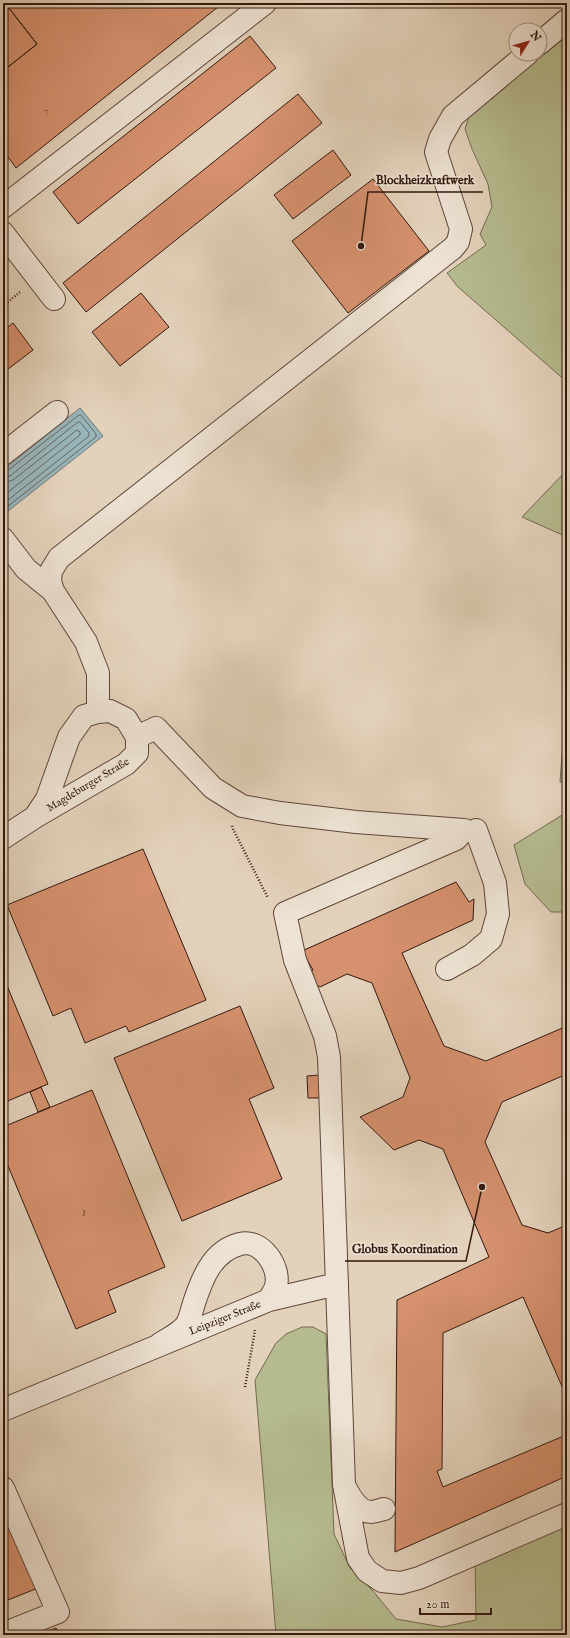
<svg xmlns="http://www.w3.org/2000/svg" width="570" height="1638" viewBox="0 0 570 1638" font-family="'IM FELL English',serif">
<rect width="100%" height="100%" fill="#e3d2bb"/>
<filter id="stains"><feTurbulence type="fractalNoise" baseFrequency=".005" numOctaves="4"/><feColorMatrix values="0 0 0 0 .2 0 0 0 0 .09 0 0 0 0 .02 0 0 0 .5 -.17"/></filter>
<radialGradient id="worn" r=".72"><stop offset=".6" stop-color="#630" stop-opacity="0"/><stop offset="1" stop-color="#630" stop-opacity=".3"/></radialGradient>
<path fill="#b5bb8f" stroke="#746a4e" d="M 567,36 L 567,382 L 458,287 L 447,273 L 486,245 L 480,234 L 492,207 L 488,184 L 472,149 L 465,129 L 470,114 Z
M 567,470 L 567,537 L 522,517 Z
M 567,732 L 567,782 L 560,782 L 563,742 Z
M 567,812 L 567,912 L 551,912 L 525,884 L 514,845 Z
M 302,1327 L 313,1327 L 326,1334 L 334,1534 L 350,1568 L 373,1591 L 396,1619 L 442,1627 L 476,1620 L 475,1554 L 567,1514 L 567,1635 L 276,1635 L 255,1380 L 276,1343 L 286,1334 Z"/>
<path fill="#98b5b9" stroke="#6f7675" d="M 80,408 L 103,436 L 3,515 L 3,470 Z"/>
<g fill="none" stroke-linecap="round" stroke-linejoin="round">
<path stroke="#656664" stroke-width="1" d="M 3,472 L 7,471 L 79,415 L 81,415 L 96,434 L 96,437 L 3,510
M 3,477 L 10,476 L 78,422 L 80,422 L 89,433 L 89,436 L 3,504
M 3,483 L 13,480 L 77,430 L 80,432 L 80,435 L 3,496"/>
</g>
<path fill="#d6916f" stroke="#32180e" d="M 3,3 L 5,3 L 37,44 L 3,71 Z
M 5,3 L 223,3 L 16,168 L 3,150 L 3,71 L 37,44 Z
M 250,36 L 276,68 L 78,224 L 53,192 Z
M 298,94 L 322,123 L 86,312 L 63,283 Z
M 333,150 L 351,175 L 293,219 L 274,195 Z
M 373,179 L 429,251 L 348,313 L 292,241 Z
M 141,293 L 169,327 L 120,366 L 92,332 Z
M 13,323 L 33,350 L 3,373 L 3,331 Z
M 143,849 L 206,1000 L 129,1032 L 126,1026 L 85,1043 L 71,1008 L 53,1016 L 7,905 Z
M 456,882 L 469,902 L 474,899 L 473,920 L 402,953 L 444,1046 L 486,1061 L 567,1026 L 567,1074 L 502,1102 L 485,1142 L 522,1225 L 548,1233 L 567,1225 L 567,1398 L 523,1297 L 443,1333 L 442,1469 L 437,1471 L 443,1487 L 566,1435 L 563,1429 L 567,1427 L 567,1476 L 395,1552 L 397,1300 L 489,1257 L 443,1149 L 419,1140 L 394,1150 L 360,1117 L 403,1097 L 410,1078 L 372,983 L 347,974 L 320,987 L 303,976 L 313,970 L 302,951 Z
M 3,976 L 48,1084 L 3,1103 Z
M 240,1006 L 274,1088 L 249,1099 L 282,1179 L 182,1221 L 114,1058 Z
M 320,1075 L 321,1098 L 308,1098 L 307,1076 Z
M 41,1087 L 50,1107 L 38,1112 L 30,1092 Z
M 92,1090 L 165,1267 L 108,1291 L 116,1312 L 76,1329 L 3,1154 L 3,1127 Z
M 3,1503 L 38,1588 L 3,1602 Z
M 56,1628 L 59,1635 L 39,1635 Z"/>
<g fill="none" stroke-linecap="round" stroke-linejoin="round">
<defs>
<path id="minor" d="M 540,43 L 567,20
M 3,207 L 265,3
M 3,233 L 54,299
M 3,454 L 57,412
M 3,539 L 26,569 L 53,591
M 98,712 L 98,673 L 86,642 L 53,591 L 50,581 L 51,571 L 59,558 L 453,248 L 458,242 L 461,229 L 436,152 L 440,139 L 453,116 L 527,54
M 137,737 L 156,728 L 213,788 L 242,806 L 280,813 L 356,822 L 464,830
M 3,838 L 35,817 L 126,764 L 137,753 L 137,737 L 126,719 L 110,711 L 98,712 L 84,716 L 69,737 L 47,799 L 35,817
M 447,969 L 472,955 L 491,939 L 498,914 L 495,883 L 476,830
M 269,1300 L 337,1284
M 3,1410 L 269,1300 C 271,1295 275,1291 276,1286 C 281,1267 261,1238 240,1244 C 212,1251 202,1279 194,1303 C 192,1310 190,1318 187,1324 C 181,1333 169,1338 160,1344
M 3,1488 L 58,1612 L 3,1634
M 345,1490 L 358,1558 L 367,1571 L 382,1581 L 401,1583 L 419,1578 L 567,1514
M 384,1509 C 380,1510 375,1512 371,1512 C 357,1512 349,1495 344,1485 L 329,1057 L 325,1036 L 295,960 L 285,913 L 456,839 L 464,830"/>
</defs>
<use href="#minor" stroke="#5e4639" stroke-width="24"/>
<path stroke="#32180e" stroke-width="2.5" stroke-dasharray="1 2" stroke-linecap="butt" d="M 3,306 L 20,292
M 232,826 L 233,829 L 268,898
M 245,1387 L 255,1330"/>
<use href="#minor" stroke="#ede2d3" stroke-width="22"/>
</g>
<g text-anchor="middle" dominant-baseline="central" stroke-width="3" stroke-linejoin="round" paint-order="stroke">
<g font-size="9" fill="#5b3626">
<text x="46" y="110">7</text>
<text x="84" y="1211">3</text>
</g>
<g font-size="11" fill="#32180e" stroke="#ede2d3">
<text transform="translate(88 785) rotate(-31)">Magdeburger Straße</text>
<text transform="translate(225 1318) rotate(-22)">Leipziger Straße</text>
</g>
</g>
<path fill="none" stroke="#32180e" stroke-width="1.5" d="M361 246L368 192H483M482 1187L466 1261H345"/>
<g fill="#32180e" stroke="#ede2d3" stroke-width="1.5">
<circle cx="361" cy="246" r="4"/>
<circle cx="482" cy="1187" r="4"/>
</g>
<g font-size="12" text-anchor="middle" font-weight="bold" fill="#32180e" stroke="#ede2d3" stroke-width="3" stroke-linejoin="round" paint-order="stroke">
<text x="425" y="184">Blockheizkraftwerk</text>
<text x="405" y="1253">Globus Koordination</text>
</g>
<rect width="570" height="1638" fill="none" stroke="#e3d2bb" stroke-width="16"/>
<rect x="4" y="4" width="562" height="1630" fill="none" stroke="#32180e" stroke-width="2"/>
<rect x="8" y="8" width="554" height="1622" fill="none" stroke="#32180e"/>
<g transform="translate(528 42) rotate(53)"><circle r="19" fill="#ede2d3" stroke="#a29184"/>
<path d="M0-3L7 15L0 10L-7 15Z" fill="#8f2418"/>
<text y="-6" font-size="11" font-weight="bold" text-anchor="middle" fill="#32180e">N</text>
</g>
<path d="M420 1608v6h71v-6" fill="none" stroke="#32180e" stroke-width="2"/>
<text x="426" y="1608" font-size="12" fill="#32180e" stroke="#ede2d3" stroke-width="3" paint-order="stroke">20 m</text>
<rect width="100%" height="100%" filter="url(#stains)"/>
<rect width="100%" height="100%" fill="url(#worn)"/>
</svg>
